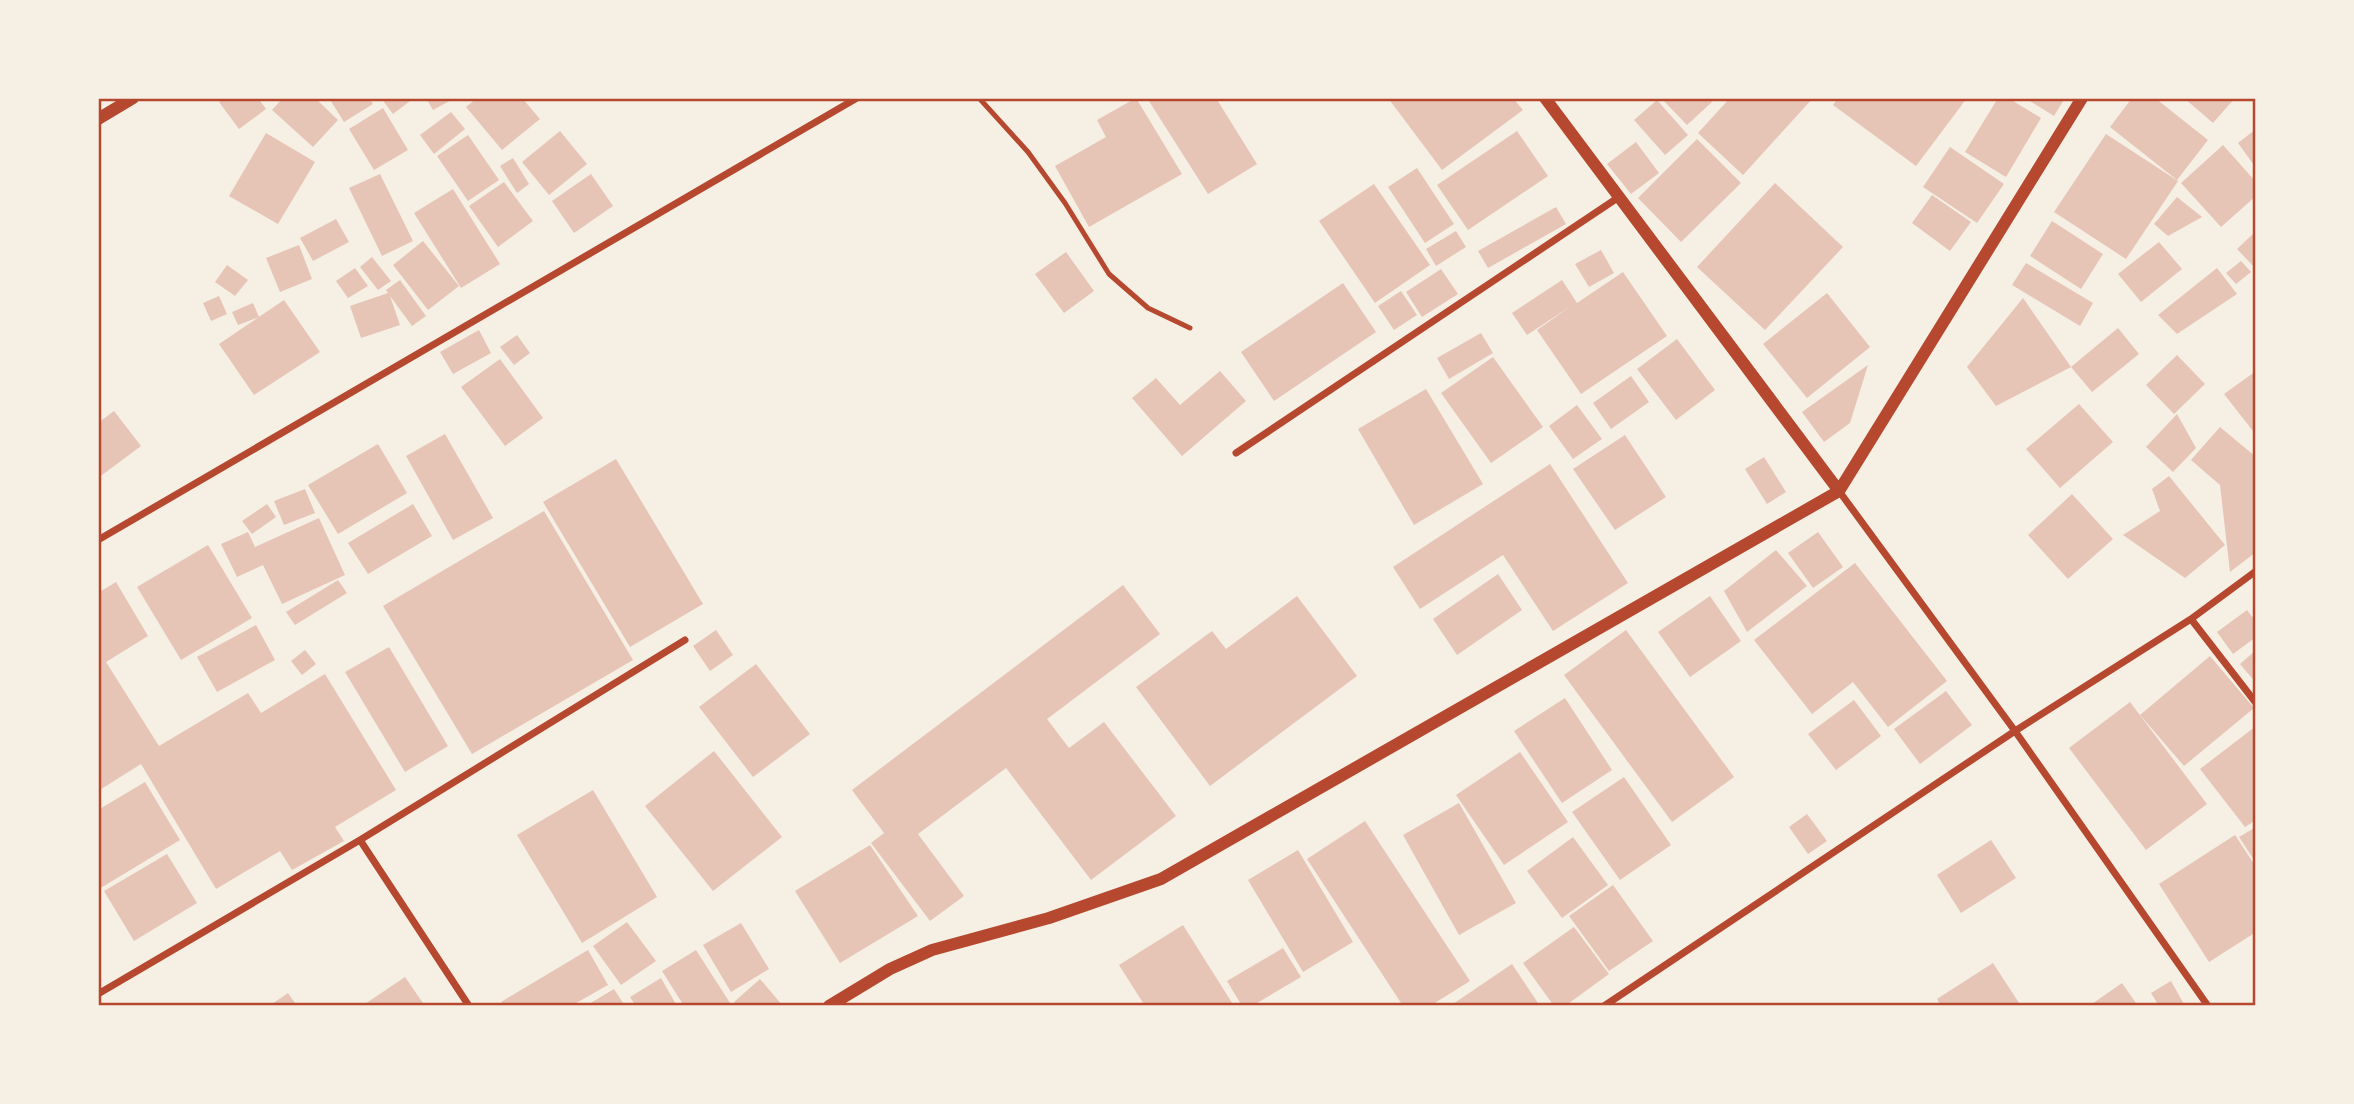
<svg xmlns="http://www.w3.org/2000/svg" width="2354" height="1104" viewBox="0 0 2354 1104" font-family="Poppins,sans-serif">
<rect width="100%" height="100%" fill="#f6efe4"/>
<path fill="#e6c5b7" d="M 226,98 L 258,98 L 266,109 L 239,129 L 219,102 Z
M 283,98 L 315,98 L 338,120 L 313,147 L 272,110 Z
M 329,98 L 369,98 L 373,104 L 344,122 Z
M 381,98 L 414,98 L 393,114 Z
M 426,98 L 455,98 L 433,110 Z
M 477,98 L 522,98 L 540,119 L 502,150 L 466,107 Z
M 1136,98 L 1182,174 L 1089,227 L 1055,166 L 1106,137 L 1097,120 Z
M 1147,98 L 1216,98 L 1257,164 L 1208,194 Z
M 1388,98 L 1513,98 L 1523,110 L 1442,170 Z
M 1661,98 L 1709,98 L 1712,102 L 1687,125 Z
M 1730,98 L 1813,98 L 1743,175 L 1698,133 Z
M 1838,98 L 1967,98 L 1916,166 L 1833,105 Z
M 1998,98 L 2008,98 L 2041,118 L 2006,177 L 1965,152 Z
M 2025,98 L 2065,98 L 2054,116 Z
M 2132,98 L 2155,98 L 2208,140 L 2177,180 L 2110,127 Z
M 2184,98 L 2235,98 L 2213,123 Z
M 1657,100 L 1688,135 L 1665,155 L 1634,120 Z
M 383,108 L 408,150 L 374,170 L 349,129 Z
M 451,112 L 465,129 L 434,154 L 420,135 Z
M 2256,129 L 2256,168 L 2238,143 Z
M 560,131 L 587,164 L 549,195 L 522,162 Z
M 1517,131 L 1548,176 L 1468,230 L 1437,185 Z
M 266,133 L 315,162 L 278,224 L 229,196 Z
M 2106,134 L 2178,181 L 2126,259 L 2054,212 Z
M 468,135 L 499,180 L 468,201 L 437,156 Z
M 1697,139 L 1741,183 L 1681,242 L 1638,198 Z
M 1636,142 L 1659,173 L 1631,194 L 1607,164 Z
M 2223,145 L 2256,182 L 2256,196 L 2221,227 L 2181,183 Z
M 1950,147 L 2004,184 L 1977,223 L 1923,187 Z
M 513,158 L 529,184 L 517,193 L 500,166 Z
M 1417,168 L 1454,224 L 1425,243 L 1388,187 Z
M 380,174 L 413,241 L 382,256 L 349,188 Z
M 591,174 L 613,206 L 574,233 L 552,201 Z
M 504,182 L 533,221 L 498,247 L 469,206 Z
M 1775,183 L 1843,247 L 1765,330 L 1697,267 Z
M 1374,184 L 1430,265 L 1375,303 L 1319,221 Z
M 453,189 L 500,264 L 461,288 L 414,213 Z
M 1932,195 L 1971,222 L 1950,251 L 1912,223 Z
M 2177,197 L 2202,217 L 2168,236 L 2154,224 Z
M 1556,207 L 1566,224 L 1488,268 L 1478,251 Z
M 336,219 L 349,242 L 313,261 L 300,238 Z
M 2052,221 L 2103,254 L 2081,289 L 2030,256 Z
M 1456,231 L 1466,247 L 1436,266 L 1426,249 Z
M 2256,231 L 2256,269 L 2237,249 Z
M 423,241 L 459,286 L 428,310 L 393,265 Z
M 2159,242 L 2182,269 L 2141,302 L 2118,274 Z
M 299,245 L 312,279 L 280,292 L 266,258 Z
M 1601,250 L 1614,273 L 1589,287 L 1575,264 Z
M 1066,252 L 1094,291 L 1064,313 L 1035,274 Z
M 372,257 L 391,281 L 378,290 L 360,267 Z
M 2241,261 L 2251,272 L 2236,284 L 2226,273 Z
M 2026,263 L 2093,303 L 2080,326 L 2012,285 Z
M 227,265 L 248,280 L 235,296 L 215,282 Z
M 355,268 L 368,286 L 348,298 L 336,281 Z
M 2217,268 L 2237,294 L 2177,334 L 2158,315 Z
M 1441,269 L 1458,294 L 1422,317 L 1406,292 Z
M 1623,272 L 1667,336 L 1581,394 L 1537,330 L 1571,306 L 1527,335 L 1512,313 L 1562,280 L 1577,303 Z
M 400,280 L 426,316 L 412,326 L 390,296 L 400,325 L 361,338 L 350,306 L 388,293 L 386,290 Z
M 1343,283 L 1376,332 L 1274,401 L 1241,352 Z
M 1401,291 L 1417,315 L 1394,330 L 1378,306 Z
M 1827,293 L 1870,347 L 1807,398 L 1763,344 Z
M 219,296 L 227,314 L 211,321 L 203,303 Z
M 2023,298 L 2071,367 L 1996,406 L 1967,367 Z
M 284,300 L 320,352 L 254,395 L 219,344 Z
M 253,303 L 259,317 L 238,325 L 232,312 Z
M 2118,328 L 2139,354 L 2092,392 L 2071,367 Z
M 479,330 L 491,353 L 453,374 L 440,352 Z
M 1481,333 L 1493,353 L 1449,379 L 1437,358 Z
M 517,335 L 530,353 L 514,365 L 500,347 Z
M 1677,339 L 1715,390 L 1676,420 L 1637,369 Z
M 2177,355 L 2205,384 L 2174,414 L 2146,385 Z
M 1493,357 L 1543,427 L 1491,463 L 1441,393 Z
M 500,359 L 543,418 L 505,446 L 461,387 Z
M 1868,365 L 1850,423 L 1824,442 L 1802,412 Z
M 1220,371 L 1246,401 L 1182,456 L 1132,398 L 1156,378 L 1180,405 Z
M 2256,371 L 2256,435 L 2224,394 Z
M 1631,376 L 1649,402 L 1611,429 L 1593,403 Z
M 1426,389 L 1483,484 L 1414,525 L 1358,429 Z
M 2079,404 L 2113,442 L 2060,488 L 2026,449 Z
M 1577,405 L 1602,439 L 1573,459 L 1549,426 Z
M 114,411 L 141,446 L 98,478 L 98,423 Z
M 2177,414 L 2196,448 L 2173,472 L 2146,447 Z
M 2220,427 L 2256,457 L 2256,552 L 2230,572 L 2220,485 L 2191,460 Z
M 445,434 L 493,518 L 453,540 L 406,456 Z
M 1625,435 L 1666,497 L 1615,530 L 1573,469 Z
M 378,444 L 407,493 L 338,534 L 308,485 Z
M 1764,457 L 1786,492 L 1767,504 L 1745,469 Z
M 616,459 L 703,604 L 630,647 L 543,502 Z
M 1550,464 L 1628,583 L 1553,631 L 1503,555 L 1420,609 L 1393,567 Z
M 2169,476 L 2225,545 L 2185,578 L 2123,535 L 2160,511 L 2152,489 Z
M 305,489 L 315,513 L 284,525 L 274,501 Z
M 2072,494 L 2113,539 L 2068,579 L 2028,535 Z
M 267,504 L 276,517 L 252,534 L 242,521 Z
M 413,504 L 432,536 L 368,574 L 348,543 Z
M 544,511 L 633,660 L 472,754 L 383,606 Z
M 319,518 L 345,575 L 282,604 L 263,565 L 237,577 L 221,544 L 248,532 L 255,547 Z
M 1818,532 L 1843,567 L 1813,588 L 1788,553 Z
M 208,545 L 252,618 L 181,660 L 137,587 Z
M 1776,550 L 1807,586 L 1747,632 L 1724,591 Z
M 1855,563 L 1947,681 L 1888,727 L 1853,682 L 1812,714 L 1754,640 Z
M 1498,574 L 1522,610 L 1457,655 L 1433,619 Z
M 338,580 L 347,593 L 295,625 L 286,612 Z
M 116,582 L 148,636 L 106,662 L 159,746 L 248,693 L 261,713 L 325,674 L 396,790 L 335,827 L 344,841 L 292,870 L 280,851 L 216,889 L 141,764 L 98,791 L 98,593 Z
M 1123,585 L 1160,634 L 1047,719 L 1069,748 L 1104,722 L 1176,816 L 1091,880 L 1006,768 L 918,834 L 964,896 L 930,921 L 871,843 L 884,833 L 852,790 Z
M 1297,596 L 1357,676 L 1210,786 L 1136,687 L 1212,631 L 1226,649 Z
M 1710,596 L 1741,641 L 1690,677 L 1658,632 Z
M 2247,610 L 2256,622 L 2256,637 L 2233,654 L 2217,632 Z
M 256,625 L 275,660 L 217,692 L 197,657 Z
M 716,630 L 733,655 L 710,671 L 693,646 Z
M 1626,630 L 1734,777 L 1672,822 L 1564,675 Z
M 389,647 L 448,746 L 405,772 L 345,672 Z
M 305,650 L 316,664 L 302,675 L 291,661 Z
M 2256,650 L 2256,683 L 2240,664 Z
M 2210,656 L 2254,708 L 2184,766 L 2140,715 Z
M 756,664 L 810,734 L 753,777 L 699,707 Z
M 1946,691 L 1972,725 L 1920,764 L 1894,729 Z
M 1565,698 L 1612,770 L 1562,803 L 1514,731 Z
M 1854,700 L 1881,736 L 1836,770 L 1808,734 Z
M 2130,702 L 2207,804 L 2146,850 L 2069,748 Z
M 2256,726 L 2256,820 L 2245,827 L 2200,769 Z
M 714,751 L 782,837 L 713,891 L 645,806 Z
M 1520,752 L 1568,822 L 1504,865 L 1456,795 Z
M 1624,777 L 1671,845 L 1620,880 L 1572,812 Z
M 145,782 L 180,840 L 99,889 L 98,810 Z
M 593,790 L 657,897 L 582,943 L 517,835 Z
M 1459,803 L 1516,903 L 1459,935 L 1403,835 Z
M 1807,814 L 1827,841 L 1808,854 L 1789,827 Z
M 1365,821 L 1470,981 L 1430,1006 L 1403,1006 L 1307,859 Z
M 2256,827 L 2256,863 L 2239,837 Z
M 2235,835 L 2256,867 L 2256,932 L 2209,962 L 2159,884 Z
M 1573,837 L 1608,885 L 1562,918 L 1527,871 Z
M 1991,840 L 2016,878 L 1961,913 L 1937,875 Z
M 870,845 L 918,916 L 840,963 L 795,891 Z
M 1298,850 L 1353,942 L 1303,972 L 1248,880 Z
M 167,854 L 197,903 L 134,941 L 104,891 Z
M 1613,885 L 1653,941 L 1609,971 L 1569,916 Z
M 627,922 L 656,961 L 621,985 L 593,946 Z
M 741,923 L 769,969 L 731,992 L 703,945 Z
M 1183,925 L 1234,1006 L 1145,1006 L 1119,965 Z
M 1574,927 L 1609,974 L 1565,1006 L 1554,1006 L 1523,963 Z
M 1283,948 L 1301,977 L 1252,1006 L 1242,1006 L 1227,981 Z
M 588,950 L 608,985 L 571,1006 L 504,1006 L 501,1002 Z
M 696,950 L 732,1006 L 684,1006 L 662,971 Z
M 1993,963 L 2021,1006 L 1941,1006 L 1937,999 Z
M 1512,964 L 1540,1006 L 1450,1006 Z
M 405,977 L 425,1006 L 362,1006 Z
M 661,978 L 677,1006 L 636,1006 L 630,997 Z
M 760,979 L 783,1006 L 737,1006 L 734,1002 Z
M 2171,981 L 2185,1006 L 2159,1006 L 2151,993 Z
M 2122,983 L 2138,1006 L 2089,1006 Z
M 614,989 L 625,1006 L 590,1006 L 589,1004 Z
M 288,993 L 297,1006 L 269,1006 Z"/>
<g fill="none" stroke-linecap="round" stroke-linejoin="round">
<path stroke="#b5482f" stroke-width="5" d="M 979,98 L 1028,152 L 1065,203 L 1109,274 L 1148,308 L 1190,328"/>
<path stroke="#b5482f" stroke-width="7" d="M 1236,453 L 1619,197
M 1839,491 L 2015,731 L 2208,1006
M 98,540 L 857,98
M 2191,619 L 2256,703
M 360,840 L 469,1006
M 98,994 L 360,840 L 685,640
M 1604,1006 L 2015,731 L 2191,619 L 2256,571"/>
<path stroke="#b5482f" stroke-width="12" d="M 1545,98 L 1839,491
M 98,119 L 133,98
M 829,1006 L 890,969 L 932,950 L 1049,918 L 1161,879 L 1839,491 L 2082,98"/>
</g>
<rect width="2354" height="1104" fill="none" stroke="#f6efe4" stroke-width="200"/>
<rect x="100" y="100" width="2154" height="904" fill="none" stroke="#b5482f" stroke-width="2.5"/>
</svg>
